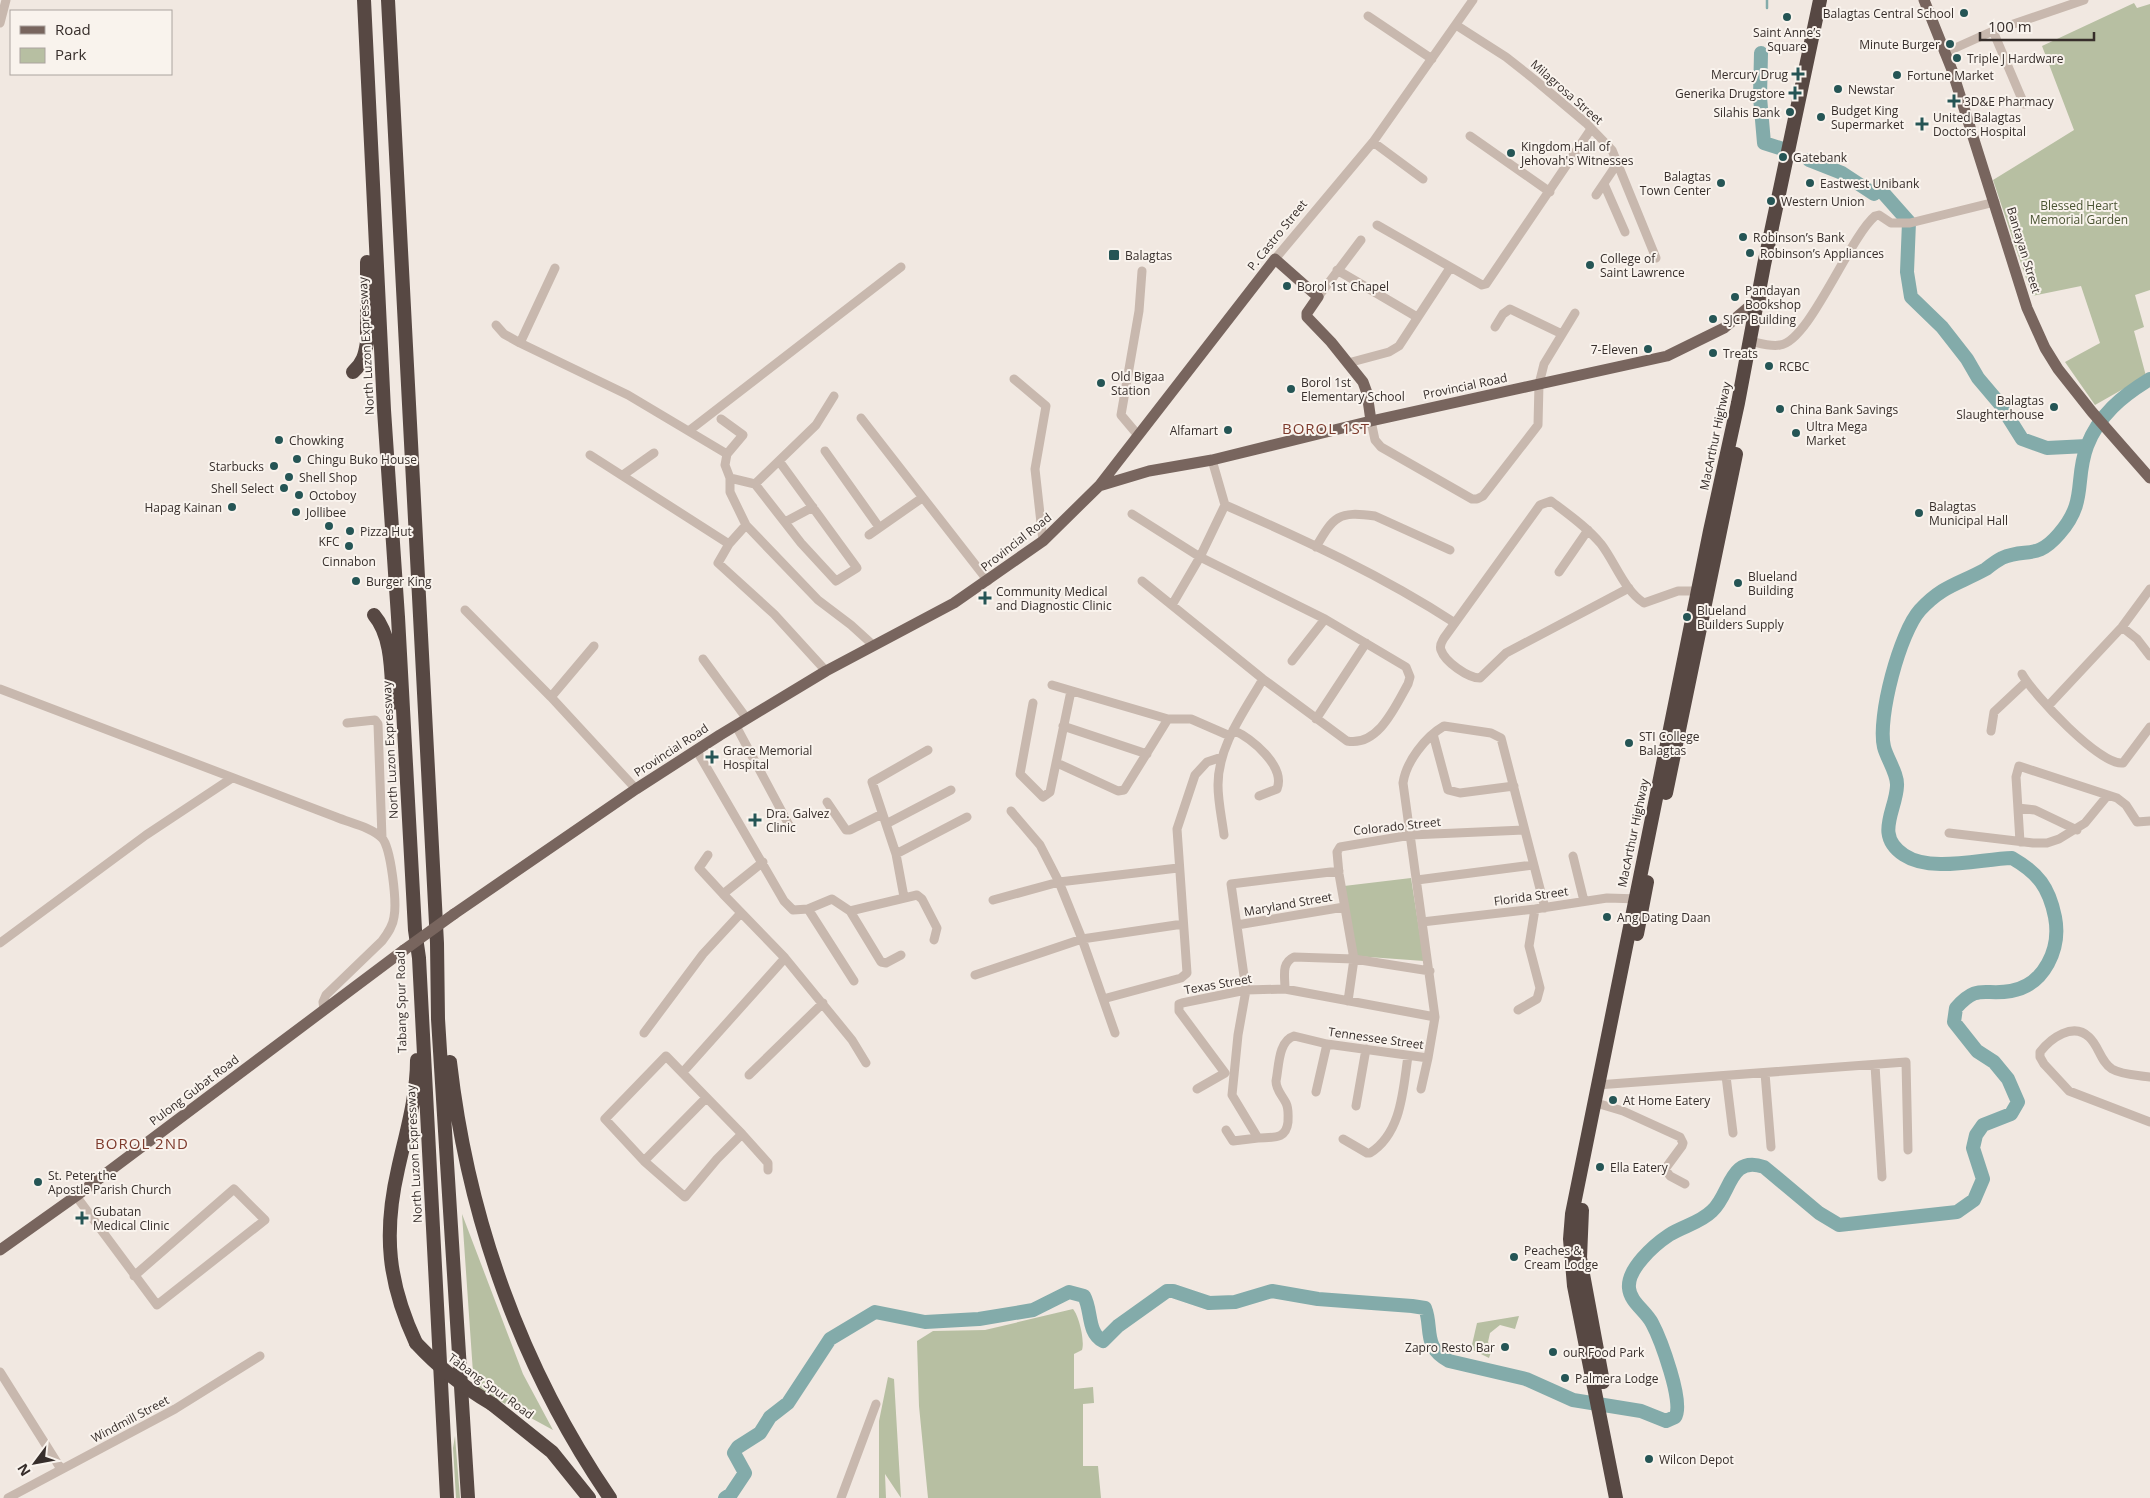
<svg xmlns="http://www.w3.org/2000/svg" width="2150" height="1498" viewBox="0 0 2150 1498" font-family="'Open Sans',sans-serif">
<rect width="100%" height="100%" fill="#f1e8e1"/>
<path fill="#b7bfa2" d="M 2134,3 L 2137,8 L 2150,4 L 2150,290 L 2135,295 L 2144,327 L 2134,331 L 2146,376 L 2095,405 L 2065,362 L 2100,343 L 2081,286 L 2032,296 L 1993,180 L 2074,130 L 2042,46 Z
M 1411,878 L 1424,961 L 1355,956 L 1344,886 Z
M 462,1214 L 523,1374 L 553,1430 L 474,1387 Z
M 1073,1309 C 1079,1316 1085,1341 1082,1350 L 1074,1354 L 1074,1389 L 1093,1387 L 1094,1403 L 1083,1404 L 1083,1466 L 1098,1466 L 1101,1498 L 928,1498 L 919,1406 L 917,1341 L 933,1331 L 985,1330 Z
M 1519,1316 L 1515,1329 L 1500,1325 L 1490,1333 L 1488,1342 L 1492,1349 L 1489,1358 L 1471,1349 L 1477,1323 Z
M 888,1377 L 894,1379 L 901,1498 L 885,1474 L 886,1498 L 879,1498 L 879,1421 Z
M 455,1436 L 460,1498 L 456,1498 L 453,1448 Z"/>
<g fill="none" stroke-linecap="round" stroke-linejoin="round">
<path stroke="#83abaa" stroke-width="2.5" d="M 1767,0 L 1767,8"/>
<path stroke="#83abaa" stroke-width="14" d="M 1761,53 L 1760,97 L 1764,143 L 1783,149
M 1809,160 L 1842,173 L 1874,194 L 1878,187 L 1909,222 L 1907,272 L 1911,297 L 1942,327 L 1967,359 L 1978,378 L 2000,404 L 2022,439 L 2047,448 L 2087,446
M 725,1498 L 731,1494 L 745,1473 L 734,1453 L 738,1447 L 760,1433 L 770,1417 L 788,1403 L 830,1339 L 875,1312 L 925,1322 L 979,1319 L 1033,1310 L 1069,1292 L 1084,1296 C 1092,1310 1087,1333 1103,1341 L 1118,1326 L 1167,1291 L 1173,1291 L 1209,1303 L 1235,1302 L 1272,1291 L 1318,1299 L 1412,1306 L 1425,1308 C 1433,1328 1422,1347 1449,1361 L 1526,1379 L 1573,1400 L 1641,1411 L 1666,1421 L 1675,1417 C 1685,1404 1660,1338 1652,1323 C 1646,1311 1630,1302 1629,1288 C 1627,1269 1654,1245 1669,1235 C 1683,1226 1700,1223 1712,1211 C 1731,1194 1729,1155 1764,1167 L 1819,1213 L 1839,1225 L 1957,1212 L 1974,1200 L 1983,1179 L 1973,1148 L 1976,1135 L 1983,1125 L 2011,1114 L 2018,1102 L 2008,1079 L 1994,1062 L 1977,1051 L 1954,1022 L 1956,1008 C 1978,983 1984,996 2011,991 C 2045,985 2061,948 2055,917 C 2049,887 2038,873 2012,858 C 1980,859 1931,873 1904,855 C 1874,835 1896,811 1897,786 C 1898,774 1887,759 1884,747 C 1877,718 1900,632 1920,610 C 1943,585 1959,584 1986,569 C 1991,565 1996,561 2002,558 C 2026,547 2036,561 2059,534 C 2088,501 2074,481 2087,446 C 2099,415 2122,396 2150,379"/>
<path stroke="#c8b8ae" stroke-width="9" d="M 1368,16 L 1432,59
M 0,23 L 6,0
M 1456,25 L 1506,57 L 1535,80 L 1586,123 L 1612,150 L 1656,258
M 1993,31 L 2024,104
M 1944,53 L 1993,31 L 2084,0
M 1470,136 L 1550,192
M 1373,142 L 1423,179
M 1604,184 L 1625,232
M 1596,195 L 1617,164
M 1377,225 L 1482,285 L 1486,284 L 1591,129
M 1275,259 L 1373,142 L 1473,0
M 1337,270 L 1417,317
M 1318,297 L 1361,240
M 496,325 L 504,334 L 520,343 L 628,395 L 727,454
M 1495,327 L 1503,314 L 1510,309 L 1562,334
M 1750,341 C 1759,343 1771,347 1780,345 C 1809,342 1849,238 1875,216 L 1879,215 L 1891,223 L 1910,223 L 1995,202
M 520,343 L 555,268
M 1348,363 L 1389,352 L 1399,346 L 1450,268
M 1014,379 L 1046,406 L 1035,469 L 1043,541
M 861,418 L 988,581
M 721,419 L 743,435 L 727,454 L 725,465 L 730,478 L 730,492 L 746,525 L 818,600 L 851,625 L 873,645
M 1371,421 L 1375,440 L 1381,447 L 1472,499 L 1477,499 L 1483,496 L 1538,425 L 1539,384 L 1544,364 L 1575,313
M 690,430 L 901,267
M 1137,434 L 1121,415 L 1139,311 L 1142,271
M 825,451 L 879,527
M 590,455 L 729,544
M 623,475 L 654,453
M 730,478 L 755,484 L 801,543 L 836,581 L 857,568 L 779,461
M 755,484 L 816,425 L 834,396
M 1225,505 C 1303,539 1383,576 1455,623
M 1132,514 L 1200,557 L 1325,619 L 1406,667 L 1410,677 L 1408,684 C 1395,707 1378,747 1347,741 L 1263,679 L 1142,581
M 785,522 L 813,507
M 746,525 L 729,544 L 718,563 L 774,614 L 826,671
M 869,535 L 922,498
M 1316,547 C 1334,516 1338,511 1375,516 L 1450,550
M 1559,572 L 1588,530
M 1629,588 L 1506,653 L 1480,678 C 1468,678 1445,662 1441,650 C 1439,645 1442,642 1444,638 L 1540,505 L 1551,501 C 1568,514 1587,527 1601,544 C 1615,562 1624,590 1644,603 L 1678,591 L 1701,591
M 1172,605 L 1200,557 L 1225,505 L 1212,460
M 465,610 L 551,697 L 636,789
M 2122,627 L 2137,639 L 2150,656
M 703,659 L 747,719
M 1292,661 L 1325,619
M 2022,674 C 2033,694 2100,766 2123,763 L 2150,727
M 1052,685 L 1168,719
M 0,689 L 336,817 C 350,823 371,827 382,838 C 391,848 397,902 394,917 C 393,926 388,933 382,941 L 326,995 L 323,1002 L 324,1010
M 551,697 L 594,646
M 1033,703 L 1020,774 L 1043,797 L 1050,792 L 1071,691
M 2049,705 L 2122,627 L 2150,589
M 1316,719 L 1366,643
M 347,723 L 375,720 L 378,724 L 382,838
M 736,726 L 789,825
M 1063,726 L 1147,754
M 1233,730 C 1251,738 1286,766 1277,789 L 1259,796
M 1991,731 L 1994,712 L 2026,682
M 1433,734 L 1448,790 L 1460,793 L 1514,786
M 697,751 L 784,901 L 793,910 L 808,909 L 832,899 L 850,911 L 917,895 L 922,899 L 937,928 L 934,940
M 1057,763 L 1118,791 L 1124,790 L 1168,719 L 1191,719 L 1230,736
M 827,802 L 846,830 L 850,830 L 882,814
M 2018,808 L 2035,810 L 2077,830
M 1011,811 L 1040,845 L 1059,882 L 1082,939 L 1115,1033
M 886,824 L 951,790
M 1949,833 L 2033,843 L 2047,843 L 2059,839 L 2085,823 L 2108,795
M 1224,835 C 1222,819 1218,802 1218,785 C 1218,746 1244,712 1263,679
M 2020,842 L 2016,777 L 2019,766 L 2117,798 L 2126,805 L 2137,822 L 2150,821
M 896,854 L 967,817
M 708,855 L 699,868 L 723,894
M 1573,856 L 1584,901
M 763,862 L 723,894 L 785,958 L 852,1040 L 866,1063
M 1339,871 L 1231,884 L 1246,990 L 1238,1035 L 1232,1095 L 1258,1138 C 1273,1137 1286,1140 1288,1122 C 1288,1115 1289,1109 1286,1103 C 1282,1095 1276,1090 1276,1081 C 1279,1067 1278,1041 1294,1036 L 1327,1044 L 1428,1058 L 1435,1017 L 1403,783 C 1406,762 1425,737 1444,726 L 1491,733 L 1501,738 L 1545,908
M 1417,880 L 1533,865
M 904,897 L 896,854 L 872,782 L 928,750
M 993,900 L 1059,882 L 1178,868
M 808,909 L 854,981
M 850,911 L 881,962 L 886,963 L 901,955
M 1422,922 L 1535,909 L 1607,898 L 1640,899
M 1237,925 L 1344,907
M 0,943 L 146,835 L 232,778
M 975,975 L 1082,939 L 1183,924
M 1285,989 C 1285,976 1281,963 1294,957 L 1354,959 L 1430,971
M 1103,999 L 1181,978 L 1187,973 L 1177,829 L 1195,775 L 1207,762 L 1222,757
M 1348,1001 L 1354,959 L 1339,874 L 1337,852 L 1340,847 L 1411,835 L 1524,830
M 1518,1010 L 1537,999 L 1540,988 L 1529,946 L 1535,909
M 644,1033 L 703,954 L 741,913
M 1875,1065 L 1882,1177
M 683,1072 L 785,958
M 1765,1073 L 1771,1147
M 749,1075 L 823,1003
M 1726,1076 L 1733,1133
M 2150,1077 C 2138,1075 2122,1075 2112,1069 C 2100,1061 2099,1046 2089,1037 C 2073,1022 2051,1038 2040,1052 L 2040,1057 L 2044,1064 L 2069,1091 L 2150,1122
M 1597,1085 L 1906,1062 L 1908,1150
M 1197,1089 L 1225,1073 L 1179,1011 L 1179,1004 L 1182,1003 L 1246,990 L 1285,989 L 1435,1017
M 1421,1089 L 1428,1058
M 1316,1092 L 1327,1044
M 1593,1102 L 1623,1111 L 1680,1137 L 1683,1143 L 1682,1146 L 1665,1169 L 1670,1176 L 1685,1184
M 1356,1106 L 1366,1049
M 1226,1130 L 1233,1141 L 1258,1138
M 742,1134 L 717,1159 L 685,1197 L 644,1161 L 605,1119 L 666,1056 L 742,1134 L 768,1163 L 768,1170
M 1343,1139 L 1367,1153 L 1370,1153 C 1402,1133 1403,1089 1408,1056
M 644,1161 L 706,1098
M 76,1196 L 157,1305 L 265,1220 L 234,1189 L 134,1276
M 0,1372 L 61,1469
M 8,1498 L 175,1409 L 260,1356
M 841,1498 L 876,1404"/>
<path stroke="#78655e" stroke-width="11" d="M 1924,0 L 1952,70 L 2027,308 L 2045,348 L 2058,369 L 2092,412 L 2150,478
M 1099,486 L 1275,259 L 1318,297 L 1307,313 L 1307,317 L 1331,342 L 1363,382 L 1367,393 L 1371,421
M 454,914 L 636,789 L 720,735 L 826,671 L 954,603 L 1043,541 L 1099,486 L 1149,471 L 1212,460 L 1371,421 L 1667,356 L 1724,328 L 1757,300 L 1761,299
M 0,1250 L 76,1196 L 404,950"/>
<path stroke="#574843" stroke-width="14" d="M 364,0 L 384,410 L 398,617 L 415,930 L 419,958 L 447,1498
M 388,0 L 437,943 L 438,1019 L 468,1498
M 353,372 C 363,363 365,355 367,342 L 367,262
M 374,615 C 393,637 391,676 393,703
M 1666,793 L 1736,454
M 1637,934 L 1647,882
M 450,1062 C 468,1219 521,1368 610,1498
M 1582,1210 L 1580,1258 L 1603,1382
M 416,1343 C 388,1283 383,1234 398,1169 C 406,1133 417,1097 417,1060
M 492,1404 L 552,1452 L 589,1498
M 1616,1498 L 1574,1286 L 1570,1239 L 1572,1214 L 1710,531 L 1738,403 L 1764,265 L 1820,0"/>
<path stroke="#78655e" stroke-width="11" d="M 404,950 L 454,914"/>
<path stroke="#574843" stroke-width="14" d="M 416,1343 C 439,1368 463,1387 492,1404"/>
</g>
<g fill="#255555" stroke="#f9f3ed" stroke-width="2">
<circle cx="1964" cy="13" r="5"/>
<circle cx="1787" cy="17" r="5"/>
<circle cx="1950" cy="44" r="5"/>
<circle cx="1957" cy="58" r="5"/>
<path d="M1795.5 66.5h5v5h5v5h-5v5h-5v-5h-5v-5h5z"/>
<circle cx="1897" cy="75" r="5"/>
<circle cx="1838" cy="89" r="5"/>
<path d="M1792.5 85.5h5v5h5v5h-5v5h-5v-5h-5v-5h5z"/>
<path d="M1951.5 93.5h5v5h5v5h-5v5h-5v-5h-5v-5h5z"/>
<circle cx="1790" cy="112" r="5"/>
<circle cx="1821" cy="117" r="5"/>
<path d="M1919.5 116.5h5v5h5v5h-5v5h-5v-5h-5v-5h5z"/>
<circle cx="1511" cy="153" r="5"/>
<circle cx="1783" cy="157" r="5"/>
<circle cx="1721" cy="183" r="5"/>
<circle cx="1810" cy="183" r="5"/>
<circle cx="1771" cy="201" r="5"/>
<circle cx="1743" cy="237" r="5"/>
<circle cx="1750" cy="253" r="5"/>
<rect x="1108" y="249" width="12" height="12" rx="2.5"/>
<circle cx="1590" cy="265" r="5"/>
<circle cx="1287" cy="286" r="5"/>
<circle cx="1735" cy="297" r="5"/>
<circle cx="1713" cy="319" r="5"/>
<circle cx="1648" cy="349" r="5"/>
<circle cx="1713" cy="353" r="5"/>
<circle cx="1769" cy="366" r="5"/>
<circle cx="1101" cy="383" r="5"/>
<circle cx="1291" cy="389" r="5"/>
<circle cx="2054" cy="407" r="5"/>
<circle cx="1780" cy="409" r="5"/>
<circle cx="1228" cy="430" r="5"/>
<circle cx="1796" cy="433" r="5"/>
<circle cx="279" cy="440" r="5"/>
<circle cx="297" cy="459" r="5"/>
<circle cx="274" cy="466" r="5"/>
<circle cx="289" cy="477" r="5"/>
<circle cx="284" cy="488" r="5"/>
<circle cx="299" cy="495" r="5"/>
<circle cx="232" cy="507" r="5"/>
<circle cx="296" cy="512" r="5"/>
<circle cx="1919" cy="513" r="5"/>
<circle cx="329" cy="526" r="5"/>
<circle cx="350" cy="531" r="5"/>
<circle cx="349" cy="546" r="5"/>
<circle cx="356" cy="581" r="5"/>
<circle cx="1738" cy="583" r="5"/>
<path d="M982.5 590.5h5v5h5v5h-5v5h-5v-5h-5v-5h5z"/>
<circle cx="1687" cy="617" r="5"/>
<circle cx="1629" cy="743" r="5"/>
<path d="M709.5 749.5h5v5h5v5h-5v5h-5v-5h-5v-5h5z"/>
<path d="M752.5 812.5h5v5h5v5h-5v5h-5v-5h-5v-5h5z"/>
<circle cx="1607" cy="917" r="5"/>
<circle cx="1613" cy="1100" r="5"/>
<circle cx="1600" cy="1167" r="5"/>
<circle cx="38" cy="1182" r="5"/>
<path d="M79.5 1210.5h5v5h5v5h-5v5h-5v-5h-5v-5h5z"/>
<circle cx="1514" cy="1257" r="5"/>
<circle cx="1505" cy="1347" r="5"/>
<circle cx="1553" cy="1352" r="5"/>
<circle cx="1565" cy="1378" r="5"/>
<circle cx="1649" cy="1459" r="5"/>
</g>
<g text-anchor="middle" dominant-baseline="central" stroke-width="4" stroke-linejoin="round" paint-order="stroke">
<g font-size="12" fill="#372e2b" stroke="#f9f3ed" text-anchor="start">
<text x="1954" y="13" text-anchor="end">Balagtas Central School</text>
<text x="1787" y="32" text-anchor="middle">Saint Anne’s<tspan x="1787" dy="14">Square</tspan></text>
<text x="1940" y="44" text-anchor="end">Minute Burger</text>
<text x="1967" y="58">Triple J Hardware</text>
<text x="1788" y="74" text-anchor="end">Mercury Drug</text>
<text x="1907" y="75">Fortune Market</text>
<text x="1848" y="89">Newstar</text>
<text x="1785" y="93" text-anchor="end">Generika Drugstore</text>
<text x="1964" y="101">3D&amp;E Pharmacy</text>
<text x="1831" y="110">Budget King<tspan x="1831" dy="14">Supermarket</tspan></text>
<text x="1780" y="112" text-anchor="end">Silahis Bank</text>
<text x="1933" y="117">United Balagtas<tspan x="1933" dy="14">Doctors Hospital</tspan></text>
<text x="1521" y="146">Kingdom Hall of<tspan x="1521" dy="14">Jehovah's Witnesses</tspan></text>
<text x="1793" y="157">Gatebank</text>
<text x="1711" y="176" text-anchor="end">Balagtas<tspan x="1711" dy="14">Town Center</tspan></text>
<text x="1820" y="183">Eastwest Unibank</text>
<text x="1781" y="201">Western Union</text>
<text x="1753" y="237">Robinson’s Bank</text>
<text x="1760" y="253">Robinson’s Appliances</text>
<text x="1125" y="255">Balagtas</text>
<text x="1600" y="258">College of<tspan x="1600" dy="14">Saint Lawrence</tspan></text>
<text x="1297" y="286">Borol 1st Chapel</text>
<text x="1745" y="290">Pandayan<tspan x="1745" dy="14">Bookshop</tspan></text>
<text x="1723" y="319">SJCP Building</text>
<text x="1638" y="349" text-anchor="end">7-Eleven</text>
<text x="1723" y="353">Treats</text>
<text x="1779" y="366">RCBC</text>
<text x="1111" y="376">Old Bigaa<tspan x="1111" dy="14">Station</tspan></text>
<text x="1301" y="382">Borol 1st<tspan x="1301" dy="14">Elementary School</tspan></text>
<text x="2044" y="400" text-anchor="end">Balagtas<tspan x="2044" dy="14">Slaughterhouse</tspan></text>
<text x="1790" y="409">China Bank Savings</text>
<text x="1806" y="426">Ultra Mega<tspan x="1806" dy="14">Market</tspan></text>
<text x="1218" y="430" text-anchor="end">Alfamart</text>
<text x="289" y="440">Chowking</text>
<text x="307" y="459">Chingu Buko House</text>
<text x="264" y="466" text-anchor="end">Starbucks</text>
<text x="299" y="477">Shell Shop</text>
<text x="274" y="488" text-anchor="end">Shell Select</text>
<text x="309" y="495">Octoboy</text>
<text x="1929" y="506">Balagtas<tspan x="1929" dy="14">Municipal Hall</tspan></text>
<text x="222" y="507" text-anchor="end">Hapag Kainan</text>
<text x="306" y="512">Jollibee</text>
<text x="360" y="531">Pizza Hut</text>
<text x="329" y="541" text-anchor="middle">KFC</text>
<text x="349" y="561" text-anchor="middle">Cinnabon</text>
<text x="1748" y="576">Blueland<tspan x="1748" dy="14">Building</tspan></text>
<text x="366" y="581">Burger King</text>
<text x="996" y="591">Community Medical<tspan x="996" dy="14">and Diagnostic Clinic</tspan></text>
<text x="1697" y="610">Blueland<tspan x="1697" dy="14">Builders Supply</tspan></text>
<text x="1639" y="736">STI College<tspan x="1639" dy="14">Balagtas</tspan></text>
<text x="723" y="750">Grace Memorial<tspan x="723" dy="14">Hospital</tspan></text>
<text x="766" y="813">Dra. Galvez<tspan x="766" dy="14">Clinic</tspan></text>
<text x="1617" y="917">Ang Dating Daan</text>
<text x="1623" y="1100">At Home Eatery</text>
<text x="1610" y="1167">Ella Eatery</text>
<text x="48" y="1175">St. Peter the<tspan x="48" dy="14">Apostle Parish Church</tspan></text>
<text x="93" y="1211">Gubatan<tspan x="93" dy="14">Medical Clinic</tspan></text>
<text x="1524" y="1250">Peaches &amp;<tspan x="1524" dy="14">Cream Lodge</tspan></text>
<text x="1495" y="1347" text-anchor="end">Zapro Resto Bar</text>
<text x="1563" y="1352">ouR Food Park</text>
<text x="1575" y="1378">Palmera Lodge</text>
<text x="1659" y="1459">Wilcon Depot</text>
</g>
<g font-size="12" fill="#372e2b" stroke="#f9f3ed">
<text transform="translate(1567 92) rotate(41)">Milagrosa Street</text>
<text transform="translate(1277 235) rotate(-51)">P. Castro Street</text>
<text transform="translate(2024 250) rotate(73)">Bantayan Street</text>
<text transform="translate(366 346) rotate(-93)">North Luzon Expressway</text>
<text transform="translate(1465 386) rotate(-12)">Provincial Road</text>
<text transform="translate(1715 436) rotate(-78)">MacArthur Highway</text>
<text transform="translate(1016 542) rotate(-38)">Provincial Road</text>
<text transform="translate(390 750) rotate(-93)">North Luzon Expressway</text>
<text transform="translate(671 750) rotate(-33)">Provincial Road</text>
<text transform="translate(1397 826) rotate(-6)">Colorado Street</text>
<text transform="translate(1633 833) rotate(-78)">MacArthur Highway</text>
<text transform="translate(1531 896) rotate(-8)">Florida Street</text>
<text transform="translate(1288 904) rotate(-10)">Maryland Street</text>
<text transform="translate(1218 984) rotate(-10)">Texas Street</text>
<text transform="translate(401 1002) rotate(-91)">Tabang Spur Road</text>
<text transform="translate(1376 1038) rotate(8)">Tennessee Street</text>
<text transform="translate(194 1090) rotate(-37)">Pulong Gubat Road</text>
<text transform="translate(414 1154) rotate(-93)">North Luzon Expressway</text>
<text transform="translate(491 1386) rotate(36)">Tabang Spur Road</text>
<text transform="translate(130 1419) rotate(-28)">Windmill Street</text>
</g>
<g font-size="12" fill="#495332" stroke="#f9f3ed">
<text x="2079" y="205">Blessed Heart<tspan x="2079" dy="14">Memorial Garden</tspan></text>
</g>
<g font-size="15" letter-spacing="1" fill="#7e3b2d" stroke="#f9f3ed">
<text x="1326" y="428">BOROL 1ST</text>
<text x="142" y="1143">BOROL 2ND</text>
</g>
</g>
<rect x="10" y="10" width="162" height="65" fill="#f9f3ed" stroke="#aba49f"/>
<rect x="20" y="26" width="25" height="8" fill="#78655e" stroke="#aba49f"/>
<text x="55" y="35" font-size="15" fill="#372e2b">Road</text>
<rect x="20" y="48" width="25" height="15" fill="#b7bfa2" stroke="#aba49f"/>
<text x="55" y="60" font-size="15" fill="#372e2b">Park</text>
<g transform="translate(35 1463) rotate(238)" stroke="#f9f3ed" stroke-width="4" paint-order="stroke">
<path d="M0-4L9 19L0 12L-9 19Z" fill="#372e2b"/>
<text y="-8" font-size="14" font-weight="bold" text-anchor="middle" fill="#372e2b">N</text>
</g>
<path d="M1980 32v8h114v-8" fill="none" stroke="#372e2b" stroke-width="2.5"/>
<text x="1988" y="32" font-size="15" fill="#372e2b" stroke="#f9f3ed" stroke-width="4" paint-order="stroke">100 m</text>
</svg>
